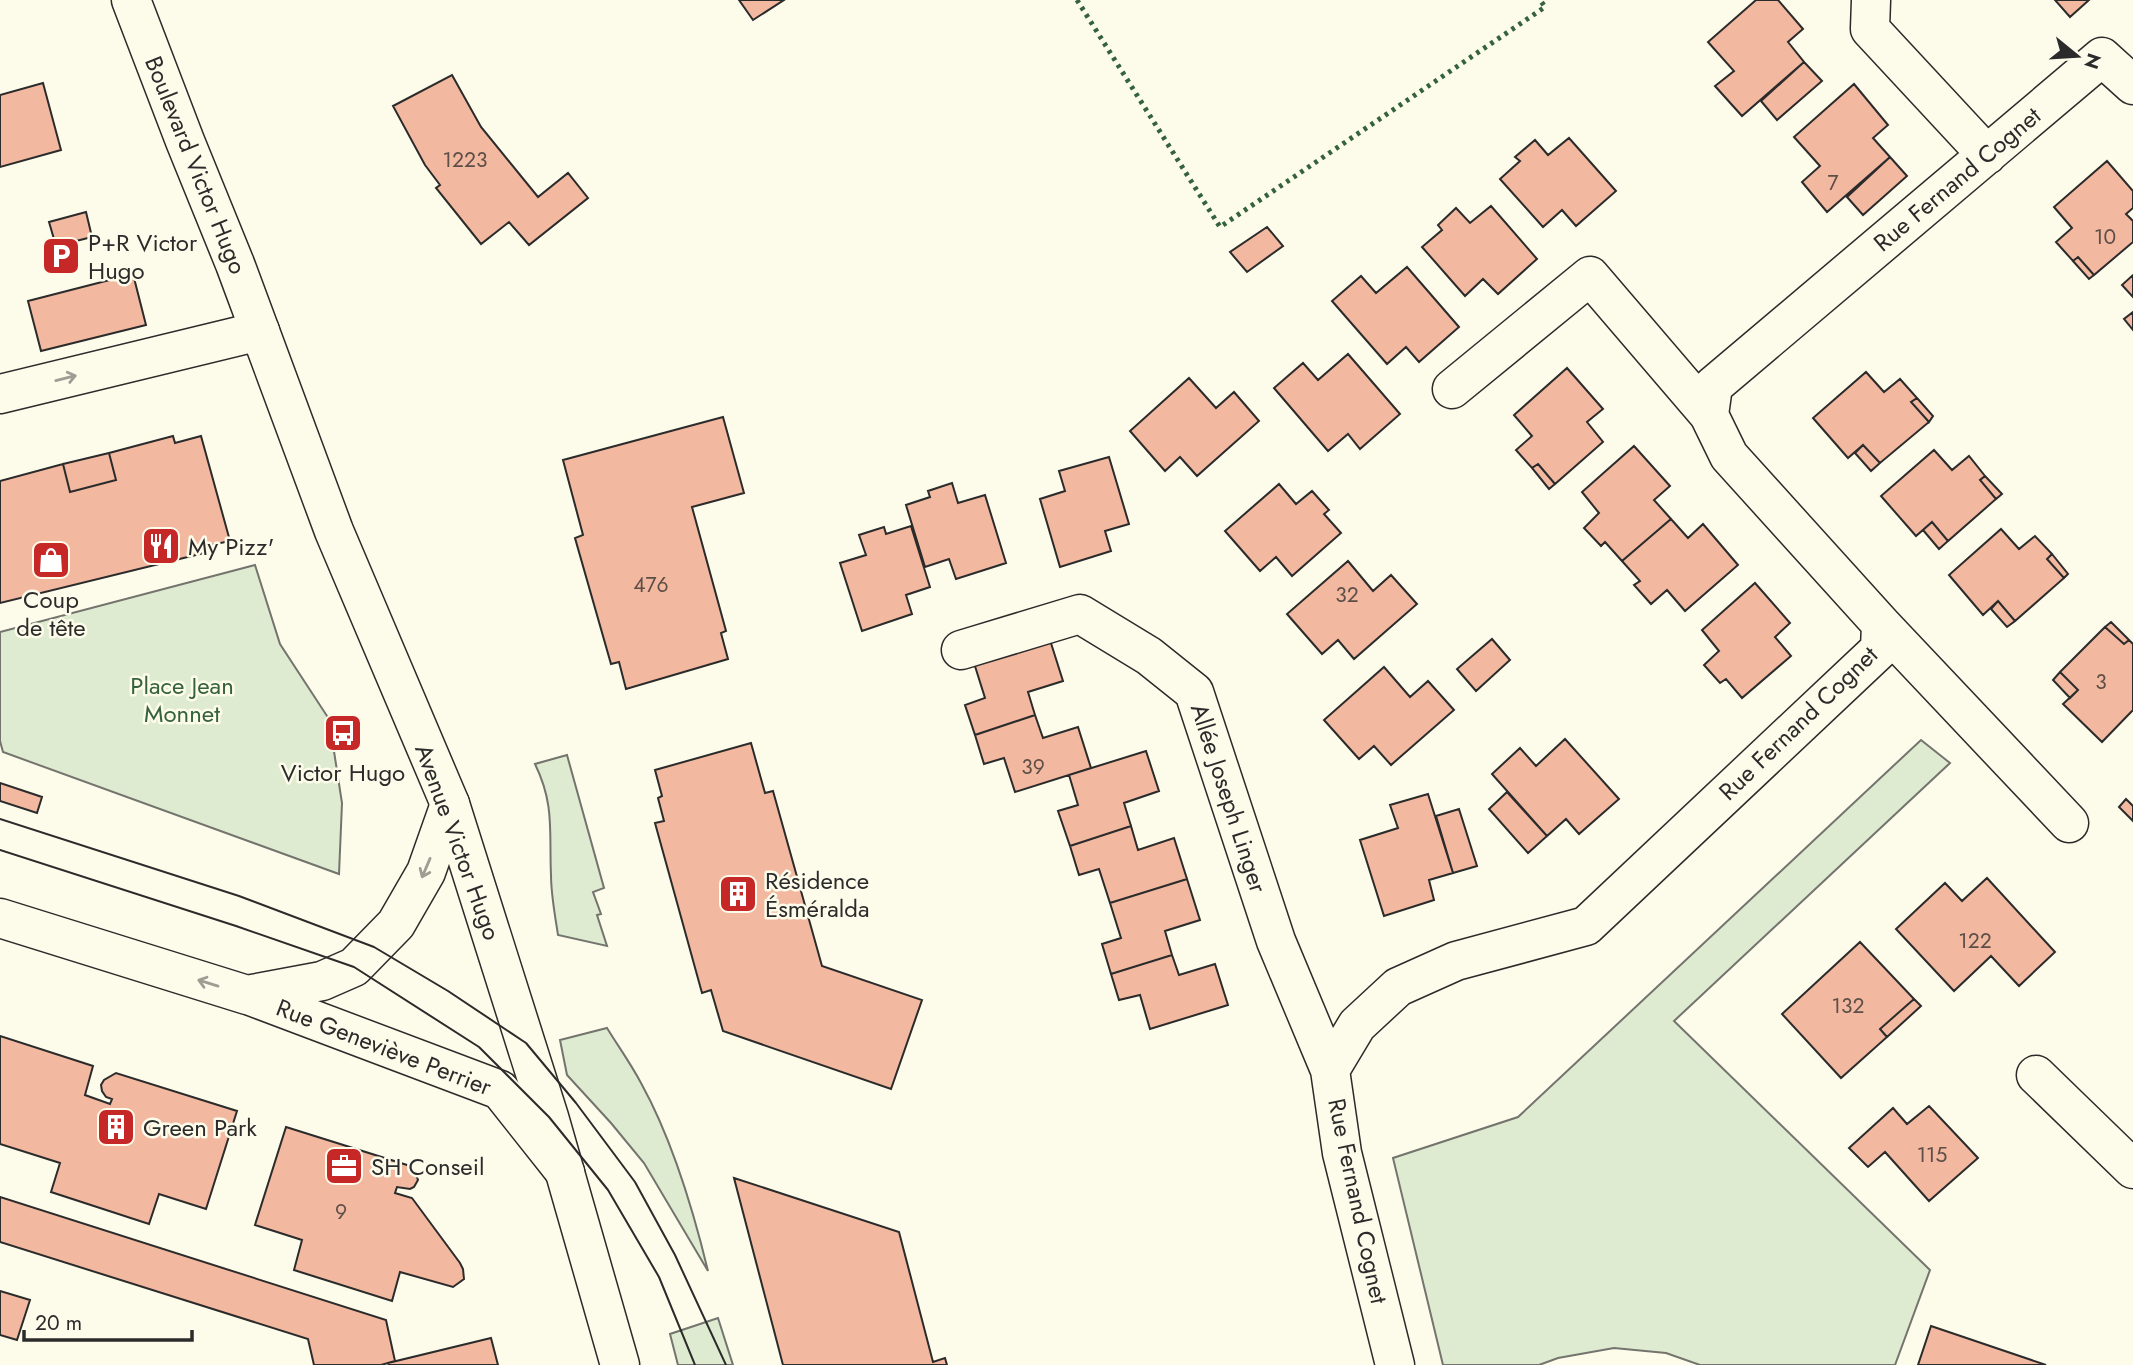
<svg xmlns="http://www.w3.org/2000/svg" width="2133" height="1365" viewBox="0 0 2133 1365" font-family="Jost,sans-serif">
<rect width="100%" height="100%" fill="#fdfbea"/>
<path fill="#deebd1" stroke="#74746e" stroke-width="2" d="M 255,565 L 280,644 L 329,719 L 342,803 L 339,874 L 3,752 L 0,741 L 0,632 Z
M 1921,740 L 1950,763 L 1674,1021 L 1930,1270 L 1895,1365 L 1700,1365 L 1666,1353 L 1614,1348 L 1558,1358 L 1539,1365 L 1443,1365 L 1393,1158 L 1518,1117 Z
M 567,755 L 604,888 L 593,892 L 601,914 L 597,915 L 607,946 L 558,935 C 555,915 551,895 551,875 C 549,832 555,805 535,764 Z
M 607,1028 C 618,1046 631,1064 641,1083 C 672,1139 693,1209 708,1271 L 644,1163 L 611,1123 L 567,1075 L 560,1040 Z
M 718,1318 L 733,1365 L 678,1365 L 670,1334 Z"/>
<path fill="#f2b8a0" stroke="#2b2b2b" stroke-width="2" d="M 739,0 L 784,0 L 753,20 Z
M 1756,0 L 1778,0 L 1803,29 L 1788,42 L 1804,62 L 1742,116 L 1715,86 L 1734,71 L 1708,42 Z
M 2055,0 L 2089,0 L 2070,17 Z
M 1804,62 L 1822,81 L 1777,120 L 1761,101 Z
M 452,75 L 481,127 L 538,197 L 568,173 L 588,198 L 529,245 L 509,222 L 481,244 L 436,188 L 440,185 L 425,165 L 393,106 Z
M 43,83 L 61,150 L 0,167 L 0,95 Z
M 1854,84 L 1888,125 L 1873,138 L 1890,157 L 1827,212 L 1802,182 L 1820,166 L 1794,137 Z
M 1569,138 L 1616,191 L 1576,226 L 1562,210 L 1543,227 L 1500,179 L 1520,161 L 1515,157 L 1535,140 L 1548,155 Z
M 1890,157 L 1907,176 L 1863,215 L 1847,197 Z
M 2107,161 L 2133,191 L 2133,208 L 2126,214 L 2133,221 L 2133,242 L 2094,275 L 2078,257 L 2073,261 L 2056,242 L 2072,228 L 2054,207 Z
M 1491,206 L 1537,259 L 1498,294 L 1483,279 L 1465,296 L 1422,247 L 1442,230 L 1438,225 L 1456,208 L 1470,223 Z
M 86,212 L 92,237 L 56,246 L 49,222 Z
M 1267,227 L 1283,246 L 1247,272 L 1230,252 Z
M 2078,257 L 2094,275 L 2089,279 L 2073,261 Z
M 1407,267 L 1459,327 L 1419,362 L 1406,347 L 1387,364 L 1332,301 L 1361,276 L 1376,293 Z
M 133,274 L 146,325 L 41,351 L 28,301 Z
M 2133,275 L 2133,297 L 2122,285 Z
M 2133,312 L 2133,330 L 2124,319 Z
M 1348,354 L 1400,414 L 1360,449 L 1348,434 L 1328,451 L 1274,388 L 1303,363 L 1318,380 Z
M 1567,368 L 1603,409 L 1587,422 L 1603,442 L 1555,484 L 1538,464 L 1532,468 L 1516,450 L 1532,436 L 1514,415 Z
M 1866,372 L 1884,392 L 1900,379 L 1917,398 L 1911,402 L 1929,422 L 1880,463 L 1863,445 L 1848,458 L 1813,418 Z
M 1189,378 L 1216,408 L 1234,392 L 1259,421 L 1197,476 L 1180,457 L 1165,471 L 1130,431 Z
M 1917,398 L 1933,416 L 1929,422 L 1911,402 Z
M 723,417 L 744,493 L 692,507 L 726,631 L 721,633 L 728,659 L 626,689 L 619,662 L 611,664 L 575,538 L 583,535 L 563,460 Z
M 173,436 L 175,443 L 201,436 L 230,541 L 202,547 L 204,553 L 0,603 L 0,481 L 63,464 L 70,492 L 116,480 L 109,453 Z
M 1863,445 L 1880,463 L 1871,471 L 1855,453 Z
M 1634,446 L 1670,486 L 1654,500 L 1671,519 L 1622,561 L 1605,542 L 1601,546 L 1584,528 L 1599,513 L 1582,492 Z
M 1934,450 L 1952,470 L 1969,456 L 1985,476 L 1980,480 L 1996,499 L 1948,541 L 1932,522 L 1916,536 L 1881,496 Z
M 109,453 L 116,480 L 70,492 L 63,464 Z
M 1109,457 L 1129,524 L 1105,531 L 1111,551 L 1060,567 L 1040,499 L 1065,491 L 1059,471 Z
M 1538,464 L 1555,484 L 1549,489 L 1532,468 Z
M 1985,476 L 2002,494 L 1996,499 L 1980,480 Z
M 952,483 L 958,503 L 985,495 L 1006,563 L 956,579 L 949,559 L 925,567 L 906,505 L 930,497 L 928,491 Z
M 1279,484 L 1296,504 L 1312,491 L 1329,510 L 1324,514 L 1341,533 L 1292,576 L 1276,557 L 1260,571 L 1225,531 Z
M 1671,519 L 1688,538 L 1703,524 L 1738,565 L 1685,611 L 1667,590 L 1651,604 L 1634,585 L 1640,581 L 1622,561 Z
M 1932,522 L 1948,541 L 1939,549 L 1923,530 Z
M 911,526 L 930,587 L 906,595 L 912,614 L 862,631 L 840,563 L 866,555 L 859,535 L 884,527 L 886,534 Z
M 2001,529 L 2019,549 L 2035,536 L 2052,554 L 2047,559 L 2064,578 L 2015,621 L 1998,601 L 1983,615 L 1949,575 Z
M 2052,554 L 2068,574 L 2064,578 L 2047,559 Z
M 1348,561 L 1373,591 L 1391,575 L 1417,604 L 1354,659 L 1338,640 L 1322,654 L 1287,614 Z
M 1755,583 L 1790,623 L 1775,637 L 1791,656 L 1742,698 L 1726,679 L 1720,683 L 1704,665 L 1719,651 L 1702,630 Z
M 1998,601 L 2015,621 L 2007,627 L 1991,609 Z
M 2111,622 L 2129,640 L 2124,644 L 2105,627 Z
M 2105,627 L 2124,644 L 2129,640 L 2133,644 L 2133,710 L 2102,742 L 2063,704 L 2078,690 L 2060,672 Z
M 1492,639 L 1510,660 L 1476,691 L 1457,669 Z
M 1050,640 L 1063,681 L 1028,692 L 1035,715 L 975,735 L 965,705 L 985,698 L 974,663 Z
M 1384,667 L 1410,697 L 1428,681 L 1454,710 L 1391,765 L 1374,746 L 1359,759 L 1324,720 Z
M 2060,672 L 2078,690 L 2070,698 L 2053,680 Z
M 1035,715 L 1043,738 L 1078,727 L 1091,768 L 1015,792 L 1004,758 L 984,764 L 975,735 Z
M 1565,739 L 1619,799 L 1579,834 L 1566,819 L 1547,836 L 1492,774 L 1520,748 L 1536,766 Z
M 751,743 L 765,793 L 773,791 L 822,966 L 922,1000 L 891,1089 L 723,1031 L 711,990 L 702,993 L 655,823 L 664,821 L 658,798 L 662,796 L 655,770 Z
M 1146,751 L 1159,791 L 1124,803 L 1131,826 L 1070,846 L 1058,811 L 1078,805 L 1069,775 Z
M 0,783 L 42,797 L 37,813 L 0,801 Z
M 1507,792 L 1547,836 L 1528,853 L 1489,809 Z
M 1428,794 L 1453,873 L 1429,880 L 1434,900 L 1384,916 L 1360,840 L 1398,828 L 1390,805 Z
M 2126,799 L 2133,806 L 2133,821 L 2119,807 Z
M 1459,809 L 1477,866 L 1453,873 L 1436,816 Z
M 1131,826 L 1138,850 L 1174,838 L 1187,879 L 1110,903 L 1099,869 L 1079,875 L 1070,846 Z
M 1987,878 L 2055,952 L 2019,986 L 1991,956 L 1954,991 L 1896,929 L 1945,883 L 1962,901 Z
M 1187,879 L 1200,920 L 1165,931 L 1172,955 L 1111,974 L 1102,944 L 1121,938 L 1110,903 Z
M 1860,942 L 1914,999 L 1880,1029 L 1887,1037 L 1841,1078 L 1782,1014 Z
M 1172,955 L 1179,975 L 1215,964 L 1228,1005 L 1150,1029 L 1140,995 L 1119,1000 L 1111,974 Z
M 1914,999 L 1921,1006 L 1887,1037 L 1880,1029 Z
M 0,1036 L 93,1066 L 85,1095 L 110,1104 L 112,1099 L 106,1097 L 102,1091 L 101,1085 L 104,1080 L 116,1073 L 237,1111 L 206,1209 L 159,1194 L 149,1224 L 51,1192 L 60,1163 L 0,1144 Z
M 1929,1106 L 1978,1158 L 1929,1201 L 1885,1152 L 1868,1167 L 1849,1148 L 1893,1108 L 1907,1124 Z
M 286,1127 L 407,1165 L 414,1170 L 418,1180 L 414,1187 L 410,1189 L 397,1187 L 395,1193 L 412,1198 L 460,1263 L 463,1269 L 464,1279 L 453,1287 L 400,1272 L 392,1301 L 294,1270 L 302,1240 L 255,1225 Z
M 734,1178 L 899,1232 L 933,1362 L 945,1358 L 947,1365 L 783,1365 Z
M 0,1197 L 386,1320 L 395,1361 L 381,1365 L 314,1365 L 308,1339 L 0,1242 Z
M 0,1291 L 30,1300 L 17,1340 L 0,1335 Z
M 1931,1326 L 2046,1365 L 1918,1365 Z
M 491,1338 L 498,1365 L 389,1365 L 388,1363 Z"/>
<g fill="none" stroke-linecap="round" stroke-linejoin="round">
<defs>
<path id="minor" d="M 1871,0 L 1870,29 L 1987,155
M 1452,389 L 1590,276 L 1709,415
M 0,394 L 260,331
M 1881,624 L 2069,823
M 961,650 L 1080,614 L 1149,656 L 1194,692 L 1276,941 L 1330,1070
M 0,918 L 247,995 L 322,981 L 354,967 L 396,924 L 426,872 L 450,804
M 248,995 L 500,1090 L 565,1172
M 2036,1075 L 2133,1169
M 1395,1365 L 1342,1153 L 1330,1070 L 1357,1025 L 1398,987 L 1456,961 L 1586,926 L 1880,649 L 1881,624 L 1729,456 L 1709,415 L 1713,386 L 2102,57 L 2133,85"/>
<path id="major" d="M 131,0 L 185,141 L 235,264 L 334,531 L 450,804 L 549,1117 L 620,1365"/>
</defs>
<use href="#minor" stroke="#2b2b2b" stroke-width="41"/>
<use href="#major" stroke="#2b2b2b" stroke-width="41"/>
<use href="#minor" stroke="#fdfbea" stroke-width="38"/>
<use href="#major" stroke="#fdfbea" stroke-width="38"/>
<path stroke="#2b2b2b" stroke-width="2" d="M 0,819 L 239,896 L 374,947 L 448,991 L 526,1043 L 576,1103 L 635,1182 L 675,1255 L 726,1365
M 0,850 L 236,926 L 354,967 L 479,1047 L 549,1117 L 608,1190 L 659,1277 L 695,1365"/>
<path stroke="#34623c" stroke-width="5" stroke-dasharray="3.5 5" stroke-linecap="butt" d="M 1077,0 L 1220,227 L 1545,7 L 1540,0"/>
</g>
<defs><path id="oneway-shaft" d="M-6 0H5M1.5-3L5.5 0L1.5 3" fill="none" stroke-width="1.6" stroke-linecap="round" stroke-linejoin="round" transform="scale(1.75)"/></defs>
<g stroke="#9e9d94">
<use href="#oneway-shaft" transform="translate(66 378) rotate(-14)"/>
<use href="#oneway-shaft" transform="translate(426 868) rotate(113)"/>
<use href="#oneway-shaft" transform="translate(208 983) rotate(-163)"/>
</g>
<defs>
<symbol id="parking-square" viewBox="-11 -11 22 22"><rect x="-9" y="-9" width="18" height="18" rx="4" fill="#c62828" stroke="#fdfbea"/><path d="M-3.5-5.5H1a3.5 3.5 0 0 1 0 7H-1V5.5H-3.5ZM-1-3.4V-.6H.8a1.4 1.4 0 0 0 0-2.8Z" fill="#fff"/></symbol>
<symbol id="restaurant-square" viewBox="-11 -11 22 22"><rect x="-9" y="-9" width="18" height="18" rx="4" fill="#c62828" stroke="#fdfbea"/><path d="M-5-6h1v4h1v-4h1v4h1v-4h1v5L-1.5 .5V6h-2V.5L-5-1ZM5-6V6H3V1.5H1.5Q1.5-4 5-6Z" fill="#fff"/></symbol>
<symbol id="shop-square" viewBox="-11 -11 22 22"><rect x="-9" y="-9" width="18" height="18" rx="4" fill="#c62828" stroke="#fdfbea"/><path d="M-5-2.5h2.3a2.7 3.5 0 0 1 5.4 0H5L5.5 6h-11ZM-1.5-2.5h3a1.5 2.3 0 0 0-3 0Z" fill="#fff"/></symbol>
<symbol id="bus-square" viewBox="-11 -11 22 22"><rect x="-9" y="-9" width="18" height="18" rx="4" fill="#c62828" stroke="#fdfbea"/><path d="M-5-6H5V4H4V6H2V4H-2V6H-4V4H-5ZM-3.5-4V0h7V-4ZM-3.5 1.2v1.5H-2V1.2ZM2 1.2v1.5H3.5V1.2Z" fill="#fff"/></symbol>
<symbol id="building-square" viewBox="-11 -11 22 22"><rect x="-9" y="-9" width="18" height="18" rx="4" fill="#c62828" stroke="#fdfbea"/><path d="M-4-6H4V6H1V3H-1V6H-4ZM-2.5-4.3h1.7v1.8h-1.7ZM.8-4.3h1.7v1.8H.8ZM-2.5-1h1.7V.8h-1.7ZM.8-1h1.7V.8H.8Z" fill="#fff"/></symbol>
<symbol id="office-square" viewBox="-11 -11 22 22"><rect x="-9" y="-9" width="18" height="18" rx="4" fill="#c62828" stroke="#fdfbea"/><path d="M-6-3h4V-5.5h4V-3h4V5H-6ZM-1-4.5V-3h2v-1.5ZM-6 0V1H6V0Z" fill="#fff"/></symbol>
</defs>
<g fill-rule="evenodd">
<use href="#parking-square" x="39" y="234" width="44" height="44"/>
<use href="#restaurant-square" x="139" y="524" width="44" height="44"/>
<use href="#shop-square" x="29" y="538" width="44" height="44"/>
<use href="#bus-square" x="321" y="711" width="44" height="44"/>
<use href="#building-square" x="716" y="872" width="44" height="44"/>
<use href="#building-square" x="94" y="1105" width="44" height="44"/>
<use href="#office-square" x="322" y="1144" width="44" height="44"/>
</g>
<g text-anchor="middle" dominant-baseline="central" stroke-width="5" stroke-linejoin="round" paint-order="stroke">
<g font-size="21" fill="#5d4e48">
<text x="465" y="160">1223</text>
<text x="1833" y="183">7</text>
<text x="2105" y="237">10</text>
<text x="651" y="585">476</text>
<text x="1347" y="595">32</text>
<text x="2101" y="682">3</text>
<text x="1033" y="767">39</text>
<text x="1975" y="941">122</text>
<text x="1848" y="1006">132</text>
<text x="1932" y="1155">115</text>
<text x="341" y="1212">9</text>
</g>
<g font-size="24" fill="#2b2b2b" stroke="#fdfbea">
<text transform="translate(196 165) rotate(68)">Boulevard Victor Hugo</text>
<text transform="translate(1957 179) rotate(-40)">Rue Fernand Cognet</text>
<text transform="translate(1798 723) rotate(-44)">Rue Fernand Cognet</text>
<text transform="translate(1229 798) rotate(72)">Allée Joseph Linger</text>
<text transform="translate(458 842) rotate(70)">Avenue Victor Hugo</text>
<text transform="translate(384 1047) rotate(21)">Rue Geneviève Perrier</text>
<text transform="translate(1358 1201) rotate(78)">Rue Fernand Cognet</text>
</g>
<g font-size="24" fill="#2b2b2b" stroke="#fdfbea" text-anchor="start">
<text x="88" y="242">P+R Victor<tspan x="88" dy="28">Hugo</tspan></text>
<text x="188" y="546">My Pizz'</text>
<text x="51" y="599" text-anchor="middle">Coup<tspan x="51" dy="28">de tête</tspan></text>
<text x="343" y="772" text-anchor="middle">Victor Hugo</text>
<text x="765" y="880">Résidence<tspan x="765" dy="28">Ésméralda</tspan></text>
<text x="143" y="1127">Green Park</text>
<text x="371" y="1166">SH Conseil</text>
</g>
<g font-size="24" fill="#34623c" stroke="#fdfbea">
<text x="182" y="685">Place Jean<tspan x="182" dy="28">Monnet</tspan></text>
</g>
</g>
<g transform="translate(2077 56) rotate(108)" stroke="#fdfbea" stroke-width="5" paint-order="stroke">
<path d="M0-5L12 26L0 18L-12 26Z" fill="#2b2b2b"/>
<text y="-10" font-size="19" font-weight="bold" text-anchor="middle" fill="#2b2b2b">N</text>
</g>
<path d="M24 1330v10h168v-10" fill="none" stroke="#2b2b2b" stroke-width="3.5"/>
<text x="35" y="1330" font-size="21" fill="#2b2b2b" stroke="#fdfbea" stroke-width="5" paint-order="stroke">20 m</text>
</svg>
